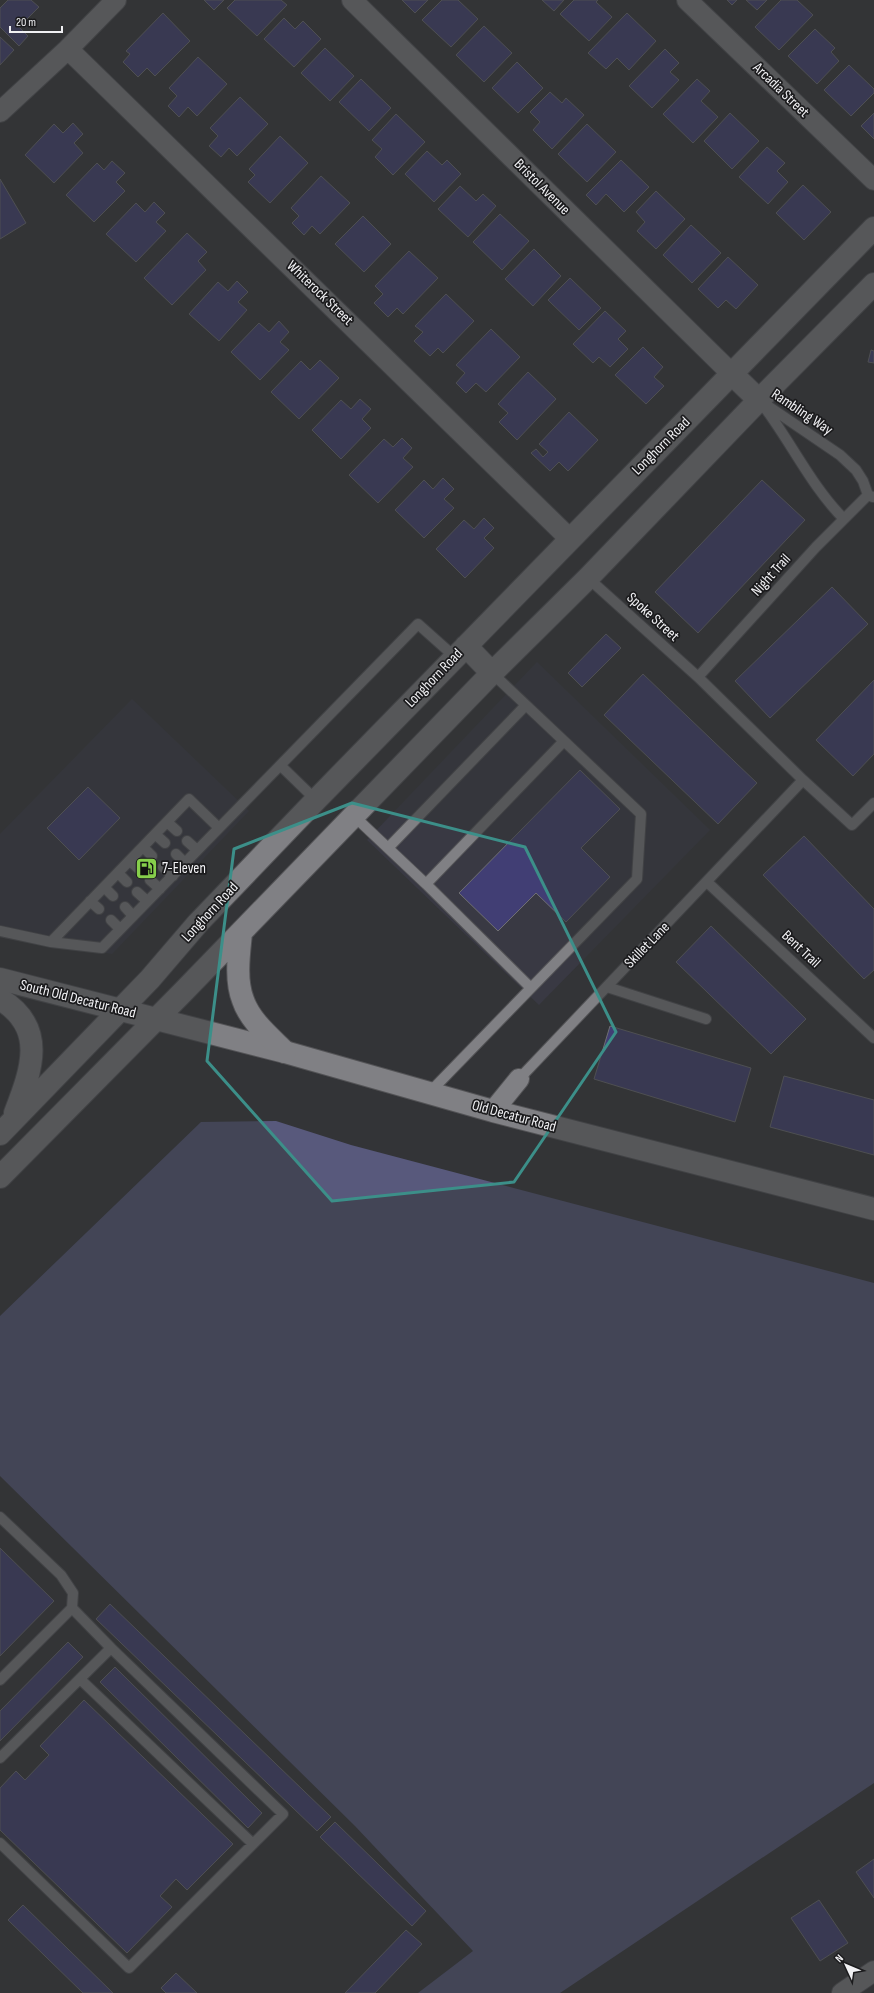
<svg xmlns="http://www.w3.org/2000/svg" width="874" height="1993" viewBox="0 0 874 1993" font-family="'Sofia Sans Condensed',sans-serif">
<rect width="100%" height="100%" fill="#333437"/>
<path fill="#393943" d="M 537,662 L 710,830 L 539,1005 L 367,840 Z
M 132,699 L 249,811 L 112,954 L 0,934 L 0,834 Z"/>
<path fill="#58597c" d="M 276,1121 L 351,1145 L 874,1283 L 874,1783 L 560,1993 L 418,1993 L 473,1951 L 355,1826 L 0,1476 L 0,1316 L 201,1122 Z"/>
<path fill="#413e74" stroke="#6f6f73" d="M 8,0 L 31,0 L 39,7 L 19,27 L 28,36 L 19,46 L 0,27 L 0,8 Z
M 204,0 L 224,0 L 214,10 Z
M 235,0 L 281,0 L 287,5 L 257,36 L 227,8 Z
M 402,0 L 428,0 L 415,13 Z
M 442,0 L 458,0 L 478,19 L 451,47 L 422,20 Z
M 542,0 L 564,0 L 554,11 Z
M 574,0 L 598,0 L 596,2 L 612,17 L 589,41 L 560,14 Z
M 727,0 L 737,0 L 732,5 Z
M 746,0 L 767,0 L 757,10 Z
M 781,0 L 797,0 L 813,15 L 779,50 L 755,27 Z
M 163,13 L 190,41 L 155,76 L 147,68 L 138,77 L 123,62 L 130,54 L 126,51 Z
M 627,13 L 656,41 L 629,70 L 617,58 L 606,69 L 588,53 Z
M 284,18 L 295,29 L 303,21 L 321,39 L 294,67 L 264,39 Z
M 484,26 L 512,53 L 484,82 L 456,55 Z
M 815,29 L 835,48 L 831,52 L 839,61 L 817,84 L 788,56 Z
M 0,37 L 14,50 L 0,65 Z
M 325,48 L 354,76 L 330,101 L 301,73 Z
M 665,49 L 679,63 L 670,72 L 679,80 L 652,108 L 629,86 Z
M 198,57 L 227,84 L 197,116 L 188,107 L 179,117 L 168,106 L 177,96 L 169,88 Z
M 517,62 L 543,88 L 518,113 L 492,88 Z
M 849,65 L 874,89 L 874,93 L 851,116 L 824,90 Z
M 361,79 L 391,108 L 369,131 L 339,102 Z
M 697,79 L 710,91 L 701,101 L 718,117 L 693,143 L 663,114 Z
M 550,92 L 562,103 L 566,98 L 584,115 L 552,149 L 533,130 L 540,122 L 530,112 Z
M 240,97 L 268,124 L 237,156 L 229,148 L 221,157 L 209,146 L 218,136 L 210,128 Z
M 730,113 L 759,141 L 732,169 L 704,141 Z
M 874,113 L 874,139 L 861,126 Z
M 396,114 L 425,142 L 393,175 L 375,157 L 382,149 L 372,140 Z
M 73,123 L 83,134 L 74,143 L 83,153 L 54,183 L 25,155 L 54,124 L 63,133 Z
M 587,124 L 616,152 L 587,182 L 558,154 Z
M 280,136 L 308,163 L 270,203 L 248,182 L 255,175 L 249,169 Z
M 767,147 L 785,163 L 777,171 L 788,182 L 768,204 L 739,177 Z
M 427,151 L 442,165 L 447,160 L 461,174 L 434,202 L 405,174 Z
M 621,160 L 649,187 L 624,212 L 606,194 L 596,205 L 586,195 Z
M 112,161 L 125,173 L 116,182 L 125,191 L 94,222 L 66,195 L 97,163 L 104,170 Z
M 321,176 L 350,203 L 320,234 L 312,226 L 304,235 L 292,223 L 299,216 L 291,208 Z
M 0,179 L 26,223 L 0,239 Z
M 803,185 L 831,212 L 804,240 L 776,213 Z
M 460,186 L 476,201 L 483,194 L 496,206 L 468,237 L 438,209 Z
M 656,191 L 685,219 L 656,249 L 637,231 L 645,222 L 636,212 Z
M 154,202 L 165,213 L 156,222 L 166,231 L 136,262 L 106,234 L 136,203 L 145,212 Z
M 500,214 L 529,241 L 502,270 L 473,242 Z
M 363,216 L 391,244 L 364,272 L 335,244 Z
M 691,225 L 721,253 L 692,283 L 663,255 Z
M 187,233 L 207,252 L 198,261 L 206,270 L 172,305 L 144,278 Z
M 534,249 L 561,276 L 533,306 L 505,279 Z
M 409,251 L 438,278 L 403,314 L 397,308 L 388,317 L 374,303 L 383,294 L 375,286 Z
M 728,257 L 758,285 L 736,309 L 726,300 L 718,308 L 698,289 Z
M 570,278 L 601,308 L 579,330 L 548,300 Z
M 237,281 L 248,292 L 238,302 L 247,310 L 219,341 L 189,314 L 218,282 L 228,291 Z
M 446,294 L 474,321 L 443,353 L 438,348 L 430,356 L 414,341 L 423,332 L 415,326 Z
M 605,311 L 626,331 L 618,339 L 628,349 L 610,367 L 599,357 L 593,363 L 573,344 Z
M 279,321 L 289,332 L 280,342 L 289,350 L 260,380 L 231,352 L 259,323 L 269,332 Z
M 491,329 L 520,357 L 486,392 L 476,383 L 466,393 L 456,383 L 465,373 L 456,365 Z
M 643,347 L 663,367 L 654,377 L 664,386 L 646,404 L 615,375 Z
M 871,350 L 874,351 L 874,363 L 868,362 Z
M 320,360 L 339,378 L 299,419 L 271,392 L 301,361 L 310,370 Z
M 528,372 L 556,399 L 517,440 L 499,422 L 508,413 L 498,404 Z
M 360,399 L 371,409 L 362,419 L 371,428 L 341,459 L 312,430 L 341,400 L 351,409 Z
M 569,412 L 598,440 L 568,471 L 559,462 L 550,471 L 531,453 L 536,449 L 543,457 L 548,452 L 539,444 Z
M 402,438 L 412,448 L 403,458 L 413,467 L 378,503 L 349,475 L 384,439 L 393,447 Z
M 443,478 L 454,489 L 444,499 L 454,508 L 424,538 L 395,510 L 424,480 L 433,489 Z
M 762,480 L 805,520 L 698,633 L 655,592 Z
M 484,518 L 494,528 L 484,538 L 494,548 L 465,578 L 436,549 L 464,520 L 474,529 Z
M 832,587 L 868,624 L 770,718 L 735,681 Z
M 606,634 L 621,648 L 582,687 L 568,673 Z
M 643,674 L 757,783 L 718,824 L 604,715 Z
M 874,680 L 874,754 L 853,776 L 816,740 Z
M 580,770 L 620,809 L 581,848 L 610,877 L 566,922 L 536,893 L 498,931 L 459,893 Z
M 88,787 L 120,818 L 79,860 L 47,828 Z
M 804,836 L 874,909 L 874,970 L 864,979 L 763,875 Z
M 711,926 L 806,1019 L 771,1054 L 676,962 Z
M 610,1026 L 751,1068 L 735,1122 L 594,1079 Z
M 784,1076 L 874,1100 L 874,1155 L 770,1127 Z
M 0,1548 L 54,1601 L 0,1656 Z
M 110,1604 L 331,1817 L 317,1831 L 96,1619 Z
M 68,1642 L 83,1657 L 0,1741 L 0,1711 Z
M 115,1667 L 262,1813 L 248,1828 L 100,1682 Z
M 84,1700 L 233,1844 L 187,1890 L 176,1879 L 160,1896 L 172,1907 L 127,1953 L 0,1830 L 0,1788 L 16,1771 L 25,1780 L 49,1755 L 40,1746 Z
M 335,1822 L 426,1911 L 412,1926 L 320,1837 Z
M 874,1859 L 874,1898 L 856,1872 Z
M 819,1900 L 848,1943 L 820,1961 L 791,1918 Z
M 23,1905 L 113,1993 L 83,1993 L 8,1920 Z
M 406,1930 L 422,1944 L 375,1993 L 345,1993 Z
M 176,1973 L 197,1993 L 166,1993 L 161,1988 Z"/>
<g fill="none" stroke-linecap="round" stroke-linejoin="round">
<defs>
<path id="service" d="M 759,400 L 840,455 L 856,470 L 863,481 L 868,495 L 873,497
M 765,408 C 792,444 812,487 844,519
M 588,578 L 698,677 L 803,780 L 852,825 L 874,803
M 698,677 L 816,547 L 868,495
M 281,766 L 316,800
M 354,816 L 426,884 L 564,741 L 492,673
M 167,822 L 177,831
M 155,834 L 165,843
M 187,841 L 197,850
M 143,847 L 152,856
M 388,848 L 526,705
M 176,854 L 185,863
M 130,861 L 139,869
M 163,867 L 173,876
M 118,873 L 127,882
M 150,880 L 160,889
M 707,882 L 874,1038
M 426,884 L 531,988 L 429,1093
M 104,887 L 113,896
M 137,892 L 147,901
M 90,901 L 99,909
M 125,907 L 133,916
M 111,920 L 120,929
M 0,931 L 51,942 L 102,948 L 418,624 L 455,657
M 51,942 L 189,799 L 219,828
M 607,987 L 706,1019
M 531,988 L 637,879 L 641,814 L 564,741
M 519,1079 L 803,780
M 0,1517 L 61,1575 L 73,1593 L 72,1608 L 0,1680
M 80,1679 L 253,1844
M 0,1758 L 111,1648 L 72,1608
M 0,1843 L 129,1968 L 283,1814 L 111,1648"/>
<path id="minor" d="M 352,0 L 732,374
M 687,0 L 874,180
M 68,49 L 570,539
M 0,112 L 68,49 L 116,0
M 493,1111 L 519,1079
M 842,1993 L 874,1971"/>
<path id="tertiary" d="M 0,979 L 285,1052 L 493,1111 L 874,1209"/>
<path id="secondary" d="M 732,374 L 759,400
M 466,646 L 492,673
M 241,933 C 239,953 235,980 243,1000 C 250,1021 270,1037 285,1052
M 0,999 C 48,1028 31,1071 15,1113
M 0,1134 L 150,979 L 198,923 L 316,800 L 874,228
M 0,1177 L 183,992 L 492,673 L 588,578 L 759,400 L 874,284"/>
</defs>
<use href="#service" stroke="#535356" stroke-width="12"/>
<use href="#minor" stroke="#535356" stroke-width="22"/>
<use href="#tertiary" stroke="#535356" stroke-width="24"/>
<use href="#secondary" stroke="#535356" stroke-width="24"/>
<use href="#service" stroke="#808084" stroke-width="10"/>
<use href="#minor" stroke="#808084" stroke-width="20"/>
<use href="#tertiary" stroke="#808084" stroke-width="22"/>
<use href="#secondary" stroke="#808084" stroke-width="22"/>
</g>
<path d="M0 0H874V1993H0ZM 352,803 L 525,847 L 616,1032 L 514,1182 L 332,1201 L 207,1061 L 234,849 Z" fill="#333437" fill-opacity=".55" fill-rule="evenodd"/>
<path fill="none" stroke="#3c8f89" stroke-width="3" stroke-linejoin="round" d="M 352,803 L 525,847 L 616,1032 L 514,1182 L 332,1201 L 207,1061 L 234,849 Z"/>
<defs>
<symbol id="fuel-square" viewBox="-11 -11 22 22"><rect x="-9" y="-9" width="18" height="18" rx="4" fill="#86cf4b" stroke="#1b1b1d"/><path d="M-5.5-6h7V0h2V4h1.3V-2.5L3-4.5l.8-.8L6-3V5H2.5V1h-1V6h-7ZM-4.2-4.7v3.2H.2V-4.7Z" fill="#111"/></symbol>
</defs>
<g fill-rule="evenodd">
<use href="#fuel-square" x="134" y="856" width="25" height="25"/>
</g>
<g text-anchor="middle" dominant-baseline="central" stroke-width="3.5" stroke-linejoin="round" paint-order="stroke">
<g font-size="15" fill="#f1f1f4" stroke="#1b1b1d">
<text transform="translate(781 90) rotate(44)">Arcadia Street</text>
<text transform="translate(542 187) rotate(45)">Bristol Avenue</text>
<text transform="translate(320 293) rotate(44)">Whiterock Street</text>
<text transform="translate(802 412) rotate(34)">Rambling Way</text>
<text transform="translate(661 446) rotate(-45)">Longhorn Road</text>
<text transform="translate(771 575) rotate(-48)">Night Trail</text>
<text transform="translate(653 617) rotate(42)">Spoke Street</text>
<text transform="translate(434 678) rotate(-46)">Longhorn Road</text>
<text transform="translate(210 912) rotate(-47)">Longhorn Road</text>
<text transform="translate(647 945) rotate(-46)">Skillet Lane</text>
<text transform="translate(801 949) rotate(43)">Bent Trail</text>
<text transform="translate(78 999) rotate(14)">South Old Decatur Road</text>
<text transform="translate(514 1116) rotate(15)">Old Decatur Road</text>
</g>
<g font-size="15" fill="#f1f1f4" stroke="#1b1b1d" text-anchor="start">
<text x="162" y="868">7-Eleven</text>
</g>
</g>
<g transform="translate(846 1965) rotate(314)" stroke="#1b1b1d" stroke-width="3" paint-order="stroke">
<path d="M0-3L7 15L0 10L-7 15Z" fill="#f1f1f4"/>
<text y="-6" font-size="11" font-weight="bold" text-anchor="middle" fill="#f1f1f4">N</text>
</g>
<path d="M10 26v6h52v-6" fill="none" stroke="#f1f1f4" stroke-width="2"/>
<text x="16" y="26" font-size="12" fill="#f1f1f4" stroke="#1b1b1d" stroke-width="3" paint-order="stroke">20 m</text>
</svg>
